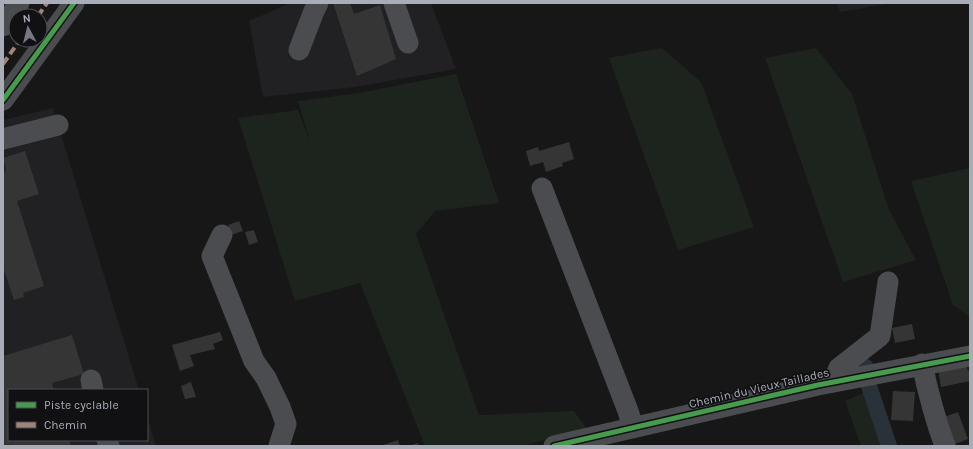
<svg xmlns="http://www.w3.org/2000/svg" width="973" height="449" viewBox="0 0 973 449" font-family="Karla,sans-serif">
<rect width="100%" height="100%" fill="#171717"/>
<path fill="#212123" d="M 290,3 L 431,3 L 456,69 L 355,87 L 263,97 L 249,21 Z
M 837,3 L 892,3 L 840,12 Z
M 53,108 L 139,390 L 9,390 L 9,440 L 147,440 L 147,416 L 156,446 L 3,446 L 3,120 Z"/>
<path fill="#1d241e" d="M 662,48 L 701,82 L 754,227 L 678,250 L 609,58 Z
M 816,48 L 852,94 L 889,210 L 916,260 L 843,282 L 765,58 Z
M 456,74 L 499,203 L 435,211 L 416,234 L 479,415 L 574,411 L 587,429 L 521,446 L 425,446 L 360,283 L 295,301 L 238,118 L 298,110 L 310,142 L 298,101 L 359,93 Z
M 970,168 L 970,317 L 953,305 L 911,181 Z
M 868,391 L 886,446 L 861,446 L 845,401 Z"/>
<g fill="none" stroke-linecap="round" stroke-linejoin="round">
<path stroke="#2a3239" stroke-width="16" d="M 866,367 L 863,368 L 889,446"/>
</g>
<path fill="#353536" d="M 333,3 L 350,3 L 354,14 L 380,5 L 396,59 L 357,76 Z
M 569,142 L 574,159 L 562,163 L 563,166 L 546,172 L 543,162 L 530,166 L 526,151 L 538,147 L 539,151 Z
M 25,151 L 39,194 L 17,201 L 44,286 L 23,293 L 24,297 L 14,300 L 3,267 L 3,175 L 6,169 L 3,158 Z
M 239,221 L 243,231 L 231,235 L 228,225 Z
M 254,230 L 258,242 L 249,245 L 245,232 Z
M 912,324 L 915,339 L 895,343 L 892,328 Z
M 220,332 L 223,340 L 213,344 L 215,349 L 190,355 L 194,366 L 180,371 L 172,345 Z
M 72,335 L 84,374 L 52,383 L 54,390 L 9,390 L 9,440 L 69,440 L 71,446 L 3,446 L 3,356 Z
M 966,364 L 968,371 L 970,371 L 970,381 L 941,387 L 938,370 Z
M 191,382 L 196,397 L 185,399 L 181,386 Z
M 893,391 L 915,392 L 913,421 L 891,420 Z
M 958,412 L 968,439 L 953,445 L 944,417 Z
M 398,440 L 400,446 L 380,446 Z
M 418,443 L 419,446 L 408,446 Z"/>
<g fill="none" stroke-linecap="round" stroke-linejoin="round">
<path stroke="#4b4c50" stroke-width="21" d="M 394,3 L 408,43
M 3,26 L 19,3
M 299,50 L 314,11 L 318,3
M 3,100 L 74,3
M 3,139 L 58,125
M 542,188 L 628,411 L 633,427
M 222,235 L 212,256 L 254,361 L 266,378 L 280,407 L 286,424 L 279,446
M 922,364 C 928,392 935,419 945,446
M 91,380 L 93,390
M 833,382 L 839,368 L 880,336 L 888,282
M 107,440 L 109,446
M 554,446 L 818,385 L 970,356"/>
<path stroke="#a18479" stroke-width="4" stroke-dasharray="8 4" stroke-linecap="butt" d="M 38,16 L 47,3
M 3,64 L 20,40"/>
<defs>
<path id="cycleway" d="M 3,100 L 74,3
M 554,446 L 818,385 L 970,356"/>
</defs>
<use href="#cycleway" stroke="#111113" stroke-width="8"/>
<use href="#cycleway" stroke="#469c4c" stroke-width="5"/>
</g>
<g text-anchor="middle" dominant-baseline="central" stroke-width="3.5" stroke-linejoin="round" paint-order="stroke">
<g font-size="12" fill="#a8adb8" stroke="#111113">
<text transform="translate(759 388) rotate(-13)">Chemin du Vieux Taillades</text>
</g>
</g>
<rect width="973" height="449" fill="none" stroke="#a8adb8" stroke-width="8"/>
<rect x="8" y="389" width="140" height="52" fill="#111113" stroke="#4d4f55"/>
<rect x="16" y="402" width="20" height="6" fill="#469c4c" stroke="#4d4f55"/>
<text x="44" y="409" font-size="12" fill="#a8adb8">Piste cyclable</text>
<rect x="16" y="422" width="20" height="6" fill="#a18479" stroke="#4d4f55"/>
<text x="44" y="429" font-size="12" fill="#a8adb8">Chemin</text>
<g transform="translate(28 28) rotate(353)"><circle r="19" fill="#111113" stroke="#4d4f55"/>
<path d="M0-3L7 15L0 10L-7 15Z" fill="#757880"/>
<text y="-6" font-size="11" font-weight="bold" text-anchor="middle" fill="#a8adb8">N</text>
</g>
</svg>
